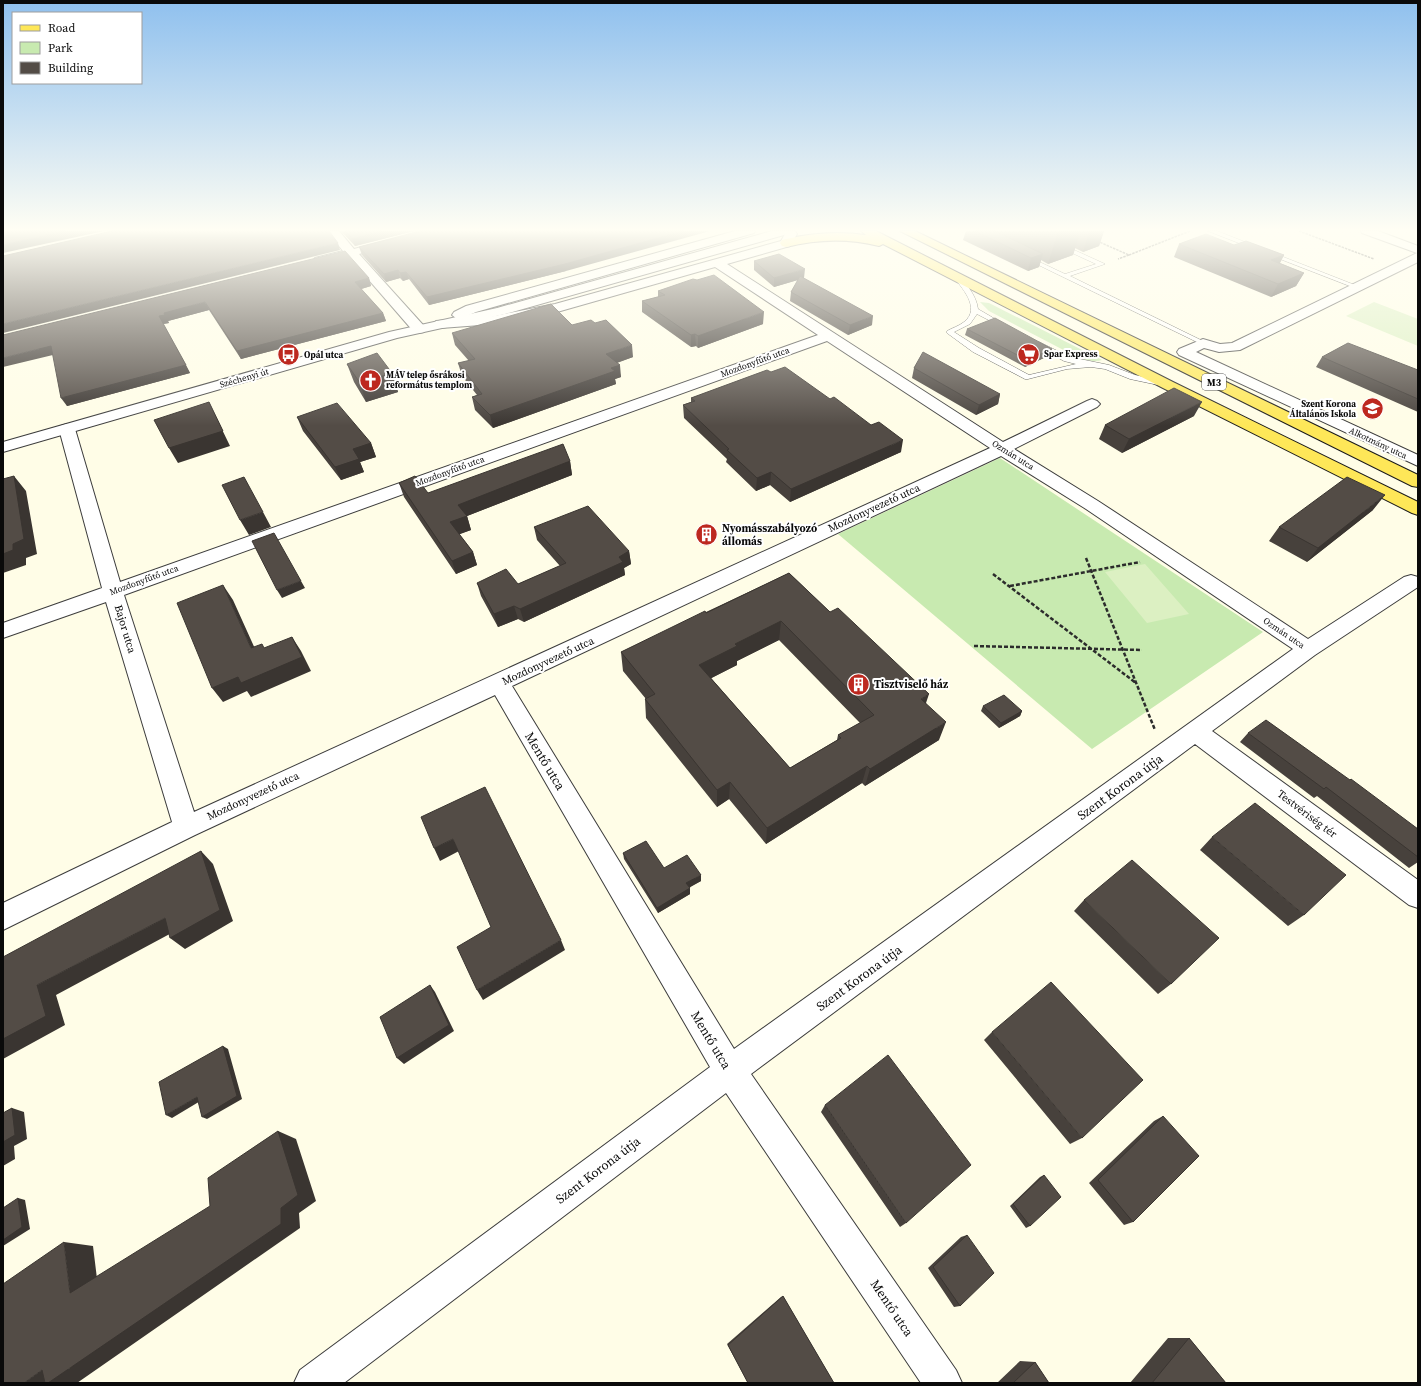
<svg xmlns="http://www.w3.org/2000/svg" width="1421" height="1386" viewBox="0 0 1421 1386" font-family="'Source Serif 4',serif">
<rect width="100%" height="100%" fill="#fffde7"/>
<path fill="#c8eab0" d="M 980,302 L 989,303 L 1102,360 C 1093,363 1083,359 1075,356 L 989,311 Z
M 1000,458 L 1263,632 L 1092,749 L 838,534 Z"/>
<path fill="#dcf0c2" d="M 1374,302 L 1418,319 L 1418,346 L 1346,316 Z
M 1145,564 L 1189,614 L 1147,623 L 1105,572 Z"/>
<g fill="none" stroke-linecap="round" stroke-linejoin="round">
<defs>
<path id="service" d="M 1208,231 L 1217,231 L 1360,287 L 1355,288 Z
M 1061,244 L 1105,264 L 1070,276 L 1207,343 L 1205,344 L 1201,344 L 1024,258 L 1029,257 L 1065,274 L 1096,264 L 1059,247 L 1059,245 Z
M 953,274 L 957,274 C 966,284 976,294 978,309 L 1007,326 L 1002,327 L 977,314 L 970,324 L 954,332 L 979,348 L 1029,375 L 1076,364 L 1064,361 L 1036,346 L 1035,344 L 1039,342 L 1070,357 L 1109,365 L 1135,375 L 1166,382 L 1167,384 L 1163,386 L 1130,379 L 1105,369 L 1091,367 L 1067,369 L 1028,379 L 1025,379 L 973,352 L 947,333 L 947,331 C 952,328 959,326 964,322 C 982,308 961,287 952,275 Z"/>
<path id="minor" d="M 327,231 L 339,231 L 354,249 L 422,231 L 443,231 L 442,233 L 359,254 L 424,326 L 426,329 L 424,332 L 419,333 L 414,332 L 349,257 L 319,265 L 315,264 L 313,261 L 315,258 L 343,251 Z
M 735,231 L 755,231 L 754,233 L 476,312 L 462,318 L 494,316 L 555,304 L 781,241 L 785,234 L 783,231 L 795,231 L 797,234 L 790,246 L 727,264 L 1003,442 L 1087,401 L 1092,399 L 1097,401 L 1100,404 L 1097,407 L 1014,449 L 1098,501 L 1308,639 L 1404,577 L 1411,575 L 1418,577 L 1418,587 L 1315,655 L 1212,731 L 1418,880 L 1418,908 L 1409,905 L 1195,744 L 751,1074 L 956,1370 L 962,1383 L 921,1383 L 726,1093 L 344,1383 L 294,1383 L 300,1370 L 710,1067 L 495,695 L 195,835 L 3,930 L 3,903 L 172,822 L 106,602 L 3,638 L 3,623 L 102,588 L 59,429 L 61,426 L 67,424 L 73,426 L 75,429 L 120,582 L 818,335 L 715,267 L 557,312 L 494,324 L 441,328 L 436,327 L 434,324 L 436,321 L 457,319 L 452,315 L 454,312 L 466,306 ZM 827,341 L 990,448 L 194,812 L 124,595 ZM 1001,456 L 1086,509 L 1293,649 L 734,1049 L 512,686 Z
M 1361,231 L 1378,231 L 1418,246 L 1418,262 L 1240,350 L 1219,352 L 1204,348 L 1196,352 L 1418,455 L 1418,466 L 1179,355 L 1177,352 L 1179,349 L 1203,339 L 1220,344 L 1232,343 L 1417,253 L 1362,233 Z"/>
<path id="tertiary" d="M 772,231 L 792,231 L 791,233 L 505,314 L 397,338 L 3,452 L 3,442 L 389,332 L 497,308 Z"/>
<path id="primary" d="M 861,231 L 876,231 L 1173,382 L 1418,502 L 1418,515 L 1412,513 L 1163,388 L 883,244 L 879,246 C 847,238 818,239 786,247 L 782,246 L 780,243 L 782,240 L 786,239 C 813,233 838,231 866,235 Z
M 900,231 L 915,231 L 1418,475 L 1418,487 L 1412,486 Z"/>
</defs>
<use href="#service" stroke="#3d3d3d" stroke-width="1"/>
<use href="#minor" stroke="#3d3d3d" stroke-width="2"/>
<use href="#tertiary" stroke="#3d3d3d" stroke-width="2"/>
<use href="#primary" stroke="#1b1b1b" stroke-width="2"/>
<path stroke="#2c2c2c" stroke-width="1.5" stroke-dasharray="2.5 1" stroke-linecap="butt" d="M 1299,231 L 1374,259
M 1097,241 L 1129,255 L 1118,259
M 1129,255 L 1190,231"/>
<path stroke="#2c2c2c" stroke-width="2.5" stroke-dasharray="4 2" stroke-linecap="butt" d="M 1086,558 L 1155,730
M 993,574 L 1136,683
M 1010,586 L 1140,562
M 974,646 L 1142,650"/>
<use href="#service" fill="#fff" fill-rule="evenodd"/>
<use href="#minor" fill="#fff" fill-rule="evenodd"/>
<use href="#tertiary" fill="#fff" fill-rule="evenodd"/>
<use href="#primary" fill="#fee758" fill-rule="evenodd"/>
</g>
<path fill="#47413c" fill-rule="evenodd" d="M 341,231 L 414,231 L 355,246 Z
M 966,231 L 1104,231 L 1099,246 L 1083,252 L 1075,248 L 1073,255 L 1048,264 L 1041,260 L 1039,267 L 1028,271 L 963,240 Z
M 1179,244 L 1234,245 L 1284,255 L 1280,263 L 1304,273 L 1296,286 L 1271,297 L 1174,257 Z
M 359,247 L 566,271 L 429,305 L 409,279 L 403,281 L 400,278 L 386,282 L 362,255 Z
M 754,261 L 804,278 L 872,325 L 848,335 L 790,301 L 791,292 L 798,280 L 774,287 L 754,270 Z
M 369,278 L 371,286 L 361,289 L 383,313 L 386,321 L 241,359 L 209,310 L 168,321 L 169,323 L 163,324 L 190,373 L 67,406 L 53,355 L 3,335 Z
M 658,291 L 763,324 L 698,348 L 696,346 L 691,347 L 642,312 L 642,301 L 658,297 Z
M 572,325 L 633,357 L 617,363 L 621,377 L 615,379 L 616,384 L 493,428 L 475,410 L 472,397 L 477,395 L 462,376 L 458,363 L 469,361 L 455,345 L 452,333 Z
M 967,329 L 1052,349 L 1050,355 L 1025,367 L 965,335 Z
M 1322,357 L 1418,370 L 1418,412 L 1316,367 Z
M 347,364 L 392,373 L 398,392 L 366,402 L 354,382 Z
M 914,368 L 1000,394 L 998,404 L 976,415 L 912,378 Z
M 771,372 L 901,452 L 790,502 L 770,485 L 756,491 L 726,462 L 727,459 L 684,418 L 683,405 L 691,402 L 691,398 Z
M 1194,416 L 1122,453 L 1099,439 L 1105,425 Z
M 297,417 L 371,443 L 376,457 L 360,462 L 364,472 L 341,480 L 303,431 Z
M 570,461 L 572,475 L 467,516 L 471,530 L 459,534 L 473,552 L 477,565 L 456,574 L 404,497 L 399,483 L 428,493 Z
M 1373,510 L 1307,562 L 1269,541 L 1279,527 Z
M 534,527 L 629,551 L 631,564 L 624,568 L 625,575 L 524,622 L 518,619 L 498,627 L 481,596 L 477,583 L 518,584 L 560,566 L 537,540 Z
M 789,573 L 926,703 L 939,740 L 865,786 L 862,783 L 766,844 L 729,799 L 717,807 L 646,718 L 645,699 L 646,699 L 623,671 L 621,652 ZM 779,640 L 860,723 L 838,735 L 837,740 L 790,768 L 711,678 L 737,665 L 737,661 Z
M 983,706 L 1022,711 L 1020,716 L 999,728 L 981,711 Z
M 1248,733 L 1418,829 L 1418,862 L 1409,868 L 1317,796 L 1314,798 L 1240,742 Z
M 1212,837 L 1304,915 L 1288,926 L 1200,850 Z
M 623,853 L 664,868 L 701,881 L 689,887 L 690,894 L 658,913 L 624,859 Z
M 1084,900 L 1171,984 L 1158,994 L 1074,911 Z
M 992,1032 L 1082,1138 L 1070,1144 L 984,1040 Z
M 825,1105 L 906,1223 L 900,1227 L 821,1112 Z
M 1163,1116 L 1133,1222 L 1124,1225 L 1089,1183 L 1154,1121 Z
M 1044,1175 L 1030,1226 L 1026,1228 L 1010,1206 L 1040,1177 Z
M 967,1235 L 960,1306 L 954,1307 L 928,1268 L 961,1237 Z
M 783,1296 L 834,1383 L 748,1383 L 727,1344 L 781,1297 Z
M 1168,1338 L 1189,1338 L 1226,1383 L 1130,1383 Z
M 1020,1361 L 1035,1362 L 1049,1383 L 997,1383 Z"/>
<path fill="#3a3531" d="M 65,231 L 104,231 L 3,253 L 3,245 Z
M 382,231 L 414,231 L 355,246 L 352,239 Z
M 683,231 L 710,231 L 566,271 L 429,305 L 427,297 Z
M 1058,231 L 1081,231 L 1073,255 L 1048,264 Z
M 1089,231 L 1104,231 L 1099,246 L 1083,252 Z
M 338,243 L 340,250 L 3,333 L 3,324 Z
M 1043,254 L 1039,267 L 1028,271 L 1031,258 Z
M 1284,255 L 1277,268 L 1271,260 Z
M 805,269 L 804,278 L 774,287 L 774,278 Z
M 398,270 L 400,278 L 386,282 L 384,274 Z
M 406,272 L 409,279 L 403,281 L 400,273 Z
M 1304,273 L 1296,286 L 1271,297 L 1278,284 Z
M 369,278 L 371,286 L 358,290 L 355,282 Z
M 205,302 L 209,310 L 168,321 L 169,323 L 163,324 L 159,316 L 164,313 Z
M 764,312 L 763,324 L 698,348 L 698,336 Z
M 383,313 L 386,321 L 241,359 L 237,351 Z
M 873,316 L 872,325 L 848,335 L 850,325 Z
M 695,334 L 696,346 L 691,347 L 691,335 Z
M 632,345 L 633,357 L 607,366 L 606,354 Z
M 51,346 L 57,354 L 3,367 L 3,358 Z
M 1052,349 L 1050,355 L 1025,367 L 1027,360 Z
M 186,365 L 190,373 L 67,406 L 61,398 Z
M 620,365 L 621,377 L 615,379 L 616,384 L 493,428 L 490,415 L 611,368 Z
M 392,373 L 398,392 L 366,402 L 360,383 Z
M 1000,394 L 998,404 L 976,415 L 979,405 Z
M 209,402 L 216,417 L 230,446 L 178,463 L 169,448 Z
M 1202,402 L 1194,416 L 1122,453 L 1129,439 Z
M 903,440 L 901,452 L 790,502 L 791,489 Z
M 371,443 L 376,457 L 360,462 L 364,472 L 341,480 L 335,467 L 353,449 Z
M 570,461 L 572,475 L 467,516 L 471,530 L 455,536 L 450,522 L 458,505 Z
M 771,472 L 770,485 L 756,491 L 757,478 Z
M 14,476 L 26,491 L 37,554 L 26,558 L 26,565 L 3,573 L 3,554 L 13,544 Z
M 1385,495 L 1373,510 L 1307,562 L 1318,548 Z
M 263,512 L 271,527 L 249,535 L 240,520 Z
M 629,551 L 631,564 L 624,568 L 625,575 L 524,622 L 520,609 L 619,557 Z
M 473,552 L 477,565 L 456,574 L 452,561 Z
M 301,581 L 305,588 L 282,598 L 277,590 Z
M 223,585 L 233,600 L 261,662 L 251,648 Z
M 514,606 L 518,619 L 498,627 L 494,614 Z
M 781,621 L 779,640 L 737,661 L 737,665 L 700,684 L 699,665 L 735,644 Z
M 292,637 L 301,651 L 311,671 L 251,697 L 247,691 L 223,702 L 212,688 Z
M 929,694 L 923,712 L 921,699 Z
M 1022,711 L 1020,716 L 999,728 L 1001,723 Z
M 946,722 L 939,740 L 865,786 L 870,769 Z
M 867,766 L 862,783 L 766,844 L 767,828 Z
M 730,782 L 729,799 L 717,807 L 717,790 Z
M 453,839 L 459,851 L 440,861 L 434,848 Z
M 201,851 L 213,864 L 233,921 L 185,949 L 170,938 Z
M 701,875 L 701,881 L 687,889 L 686,883 Z
M 690,888 L 690,894 L 658,913 L 657,908 Z
M 165,918 L 179,929 L 56,995 L 65,1025 L 3,1059 L 3,1039 L 37,985 Z
M 561,940 L 565,950 L 483,1000 L 477,990 Z
M 430,985 L 435,992 L 454,1031 L 404,1064 L 397,1058 Z
M 223,1046 L 228,1049 L 242,1099 L 207,1119 L 202,1117 Z
M 197,1097 L 202,1100 L 172,1118 L 166,1115 Z
M 12,1108 L 24,1112 L 27,1139 L 14,1146 L 15,1159 L 3,1166 L 3,1142 Z
M 278,1131 L 296,1139 L 316,1201 L 299,1213 L 300,1228 L 77,1383 L 24,1383 L 42,1370 L 69,1369 Z
M 18,1198 L 25,1200 L 30,1229 L 3,1246 L 3,1240 Z
M 64,1242 L 93,1246 L 99,1295 L 70,1293 Z"/>
<path fill="#534c46" stroke="#3a3531" fill-rule="evenodd" d="M 3,231 L 65,231 L 3,245 Z
M 112,231 L 329,231 L 338,243 L 3,324 L 3,256 Z
M 346,231 L 382,231 L 352,239 Z
M 423,231 L 683,231 L 565,264 L 427,297 L 406,272 L 400,273 L 398,270 L 384,274 L 359,247 Z
M 975,231 L 995,231 L 1043,254 L 1031,258 Z
M 1206,234 L 1234,245 L 1246,241 L 1284,255 L 1271,260 L 1304,273 L 1278,284 L 1179,244 Z
M 345,251 L 369,278 L 355,282 L 383,313 L 237,351 L 205,302 L 164,313 L 165,315 L 159,316 L 186,365 L 61,398 L 51,346 L 3,358 L 3,335 Z
M 779,254 L 805,269 L 774,278 L 754,261 Z
M 714,275 L 764,312 L 698,336 L 695,334 L 691,335 L 642,301 L 665,295 L 658,291 L 693,279 L 697,280 Z
M 800,276 L 873,316 L 850,325 L 791,292 Z
M 551,304 L 572,325 L 591,320 L 595,323 L 606,320 L 632,345 L 606,354 L 620,365 L 611,368 L 615,371 L 490,415 L 472,397 L 482,394 L 458,363 L 475,359 L 452,333 Z
M 995,318 L 1052,349 L 1027,360 L 967,329 Z
M 1348,343 L 1418,370 L 1418,399 L 1322,357 Z
M 923,352 L 1000,394 L 979,405 L 914,368 Z
M 377,353 L 392,373 L 360,383 L 347,364 Z
M 785,367 L 830,399 L 834,397 L 871,425 L 879,422 L 903,440 L 791,489 L 771,472 L 757,478 L 727,450 L 729,449 L 683,405 L 695,401 L 691,398 L 767,370 L 771,372 Z
M 1174,388 L 1202,402 L 1129,439 L 1105,425 Z
M 209,402 L 223,431 L 169,448 L 154,420 Z
M 337,403 L 371,443 L 353,449 L 359,459 L 335,467 L 297,417 Z
M 563,444 L 570,461 L 458,505 L 467,516 L 450,522 L 473,552 L 452,561 L 399,483 L 415,476 L 428,493 Z
M 14,476 L 24,539 L 13,544 L 13,550 L 3,554 L 3,479 Z
M 244,477 L 263,512 L 240,520 L 222,485 Z
M 1347,477 L 1385,495 L 1318,548 L 1279,527 Z
M 588,506 L 629,551 L 619,557 L 623,562 L 520,609 L 514,606 L 494,614 L 477,583 L 506,569 L 518,584 L 566,563 L 534,527 Z
M 274,533 L 301,581 L 277,590 L 252,541 Z
M 789,573 L 830,612 L 838,608 L 929,694 L 921,699 L 946,722 L 870,769 L 867,766 L 767,828 L 730,782 L 717,790 L 645,699 L 655,694 L 621,652 L 705,611 L 706,613 ZM 781,621 L 874,715 L 838,735 L 841,738 L 790,768 L 699,665 L 737,646 L 735,644 Z
M 223,585 L 251,648 L 262,644 L 264,648 L 292,637 L 302,657 L 241,683 L 238,677 L 212,688 L 177,603 Z
M 1004,695 L 1022,711 L 1001,723 L 983,706 Z
M 1266,720 L 1350,780 L 1351,779 L 1418,829 L 1418,857 L 1326,787 L 1324,789 L 1248,733 Z
M 485,787 L 561,940 L 477,990 L 457,947 L 491,927 L 453,839 L 434,848 L 421,817 Z
M 1255,803 L 1346,875 L 1304,915 L 1212,837 Z
M 646,841 L 664,868 L 687,855 L 701,875 L 686,883 L 690,888 L 657,908 L 623,853 Z
M 201,851 L 220,910 L 170,938 L 165,918 L 37,985 L 46,1016 L 3,1039 L 3,957 Z
M 1132,860 L 1219,938 L 1171,984 L 1084,900 Z
M 1051,982 L 1143,1080 L 1082,1138 L 992,1032 Z
M 430,985 L 449,1025 L 397,1058 L 380,1017 Z
M 223,1046 L 237,1096 L 202,1117 L 197,1097 L 166,1115 L 159,1082 Z
M 888,1055 L 971,1165 L 906,1223 L 825,1105 Z
M 12,1108 L 15,1135 L 3,1142 L 3,1113 Z
M 1163,1116 L 1199,1156 L 1133,1222 L 1098,1180 Z
M 278,1131 L 298,1195 L 281,1208 L 281,1224 L 48,1383 L 45,1383 L 42,1370 L 24,1383 L 3,1383 L 3,1284 L 64,1242 L 70,1293 L 210,1206 L 208,1178 Z
M 1044,1175 L 1061,1197 L 1030,1226 L 1013,1204 Z
M 18,1198 L 22,1227 L 3,1240 L 3,1208 Z
M 967,1235 L 994,1273 L 960,1306 L 933,1267 Z
M 783,1296 L 834,1383 L 748,1383 L 728,1345 Z
M 1189,1338 L 1226,1383 L 1152,1383 Z
M 1035,1362 L 1049,1383 L 1013,1383 Z"/>
<linearGradient id="sky" x2="0" y2="1"><stop stop-color="#8fc0ee"/><stop offset="0.54" stop-color="#fffef4"/><stop offset="1" stop-color="#fffef4" stop-opacity="0"/></linearGradient>
<rect width="1421" height="426" fill="url(#sky)"/>
<defs>
<symbol id="supermarket-disc" viewBox="-11 -11 22 22"><circle r="9.5" fill="#bd281f" stroke="#fff"/><path d="M-6-5.5h2.5l.6 2H6L4.5 2H-2.5L-4.4-4H-6ZM-1.5 3.2a1.3 1.3 0 1 0 .1 0ZM3 3.2a1.3 1.3 0 1 0 .1 0Z" fill="#fff"/></symbol>
<symbol id="bus-disc" viewBox="-11 -11 22 22"><circle r="9.5" fill="#bd281f" stroke="#fff"/><path d="M-5-6H5V4H4V6H2V4H-2V6H-4V4H-5ZM-3.5-4V0h7V-4ZM-3.5 1.2v1.5H-2V1.2ZM2 1.2v1.5H3.5V1.2Z" fill="#fff"/></symbol>
<symbol id="church-disc" viewBox="-11 -11 22 22"><circle r="9.5" fill="#bd281f" stroke="#fff"/><path d="M-1.2-6h2.4v3.5h3.3v2.4h-3.3V6h-2.4V-.1h-3.3v-2.4h3.3Z" fill="#fff"/></symbol>
<symbol id="school-disc" viewBox="-11 -11 22 22"><circle r="9.5" fill="#bd281f" stroke="#fff"/><path d="M0-5L7-2L0 1L-7-2ZM-4 1L0 2.5L4 1V4Q0 6-4 4Z" fill="#fff"/></symbol>
<symbol id="building-disc" viewBox="-11 -11 22 22"><circle r="9.5" fill="#bd281f" stroke="#fff"/><path d="M-4-6H4V6H1V3H-1V6H-4ZM-2.5-4.3h1.7v1.8h-1.7ZM.8-4.3h1.7v1.8H.8ZM-2.5-1h1.7V.8h-1.7ZM.8-1h1.7V.8H.8Z" fill="#fff"/></symbol>
</defs>
<g fill-rule="evenodd">
<use href="#supermarket-disc" x="1016" y="342" width="25" height="25"/>
<use href="#bus-disc" x="276" y="342" width="25" height="25"/>
<use href="#church-disc" x="358" y="368" width="25" height="25"/>
<use href="#school-disc" x="1360" y="396" width="25" height="25"/>
<use href="#building-disc" x="694" y="522" width="25" height="25"/>
<use href="#building-disc" x="846" y="672" width="25" height="25"/>
</g>
<g text-anchor="middle" dominant-baseline="central" stroke-width="4" stroke-linejoin="round" paint-order="stroke">
<g font-size="9" font-weight="bold" fill="#0a0a0a" stroke="#fff" text-anchor="start">
<text x="1044" y="354">Spar Express</text>
<text x="304" y="355">Opál utca</text>
<text x="386" y="375">MÁV telep ősrákosi<tspan x="386" dy="10">református templom</tspan></text>
<text x="1356" y="404" text-anchor="end">Szent Korona<tspan x="1356" dy="10">Általános Iskola</tspan></text>
</g>
<g font-size="9" fill="#0a0a0a" stroke="#fff">
<text transform="translate(755 362) rotate(-20)">Mozdonyfűtő utca</text>
<text transform="translate(244 378) rotate(-16)">Széchenyi út</text>
<text transform="translate(1378 443) rotate(25)">Alkotmány utca</text>
<text transform="translate(1013 455) rotate(32)">Ozmán utca</text>
<text transform="translate(450 471) rotate(-20)">Mozdonyfűtő utca</text>
<text transform="translate(144 580) rotate(-20)">Mozdonyfűtő utca</text>
<text transform="translate(1284 633) rotate(34)">Ozmán utca</text>
</g>
<rect fill="#fff" stroke="#545454" stroke-width="1" x="1202" y="374" width="24" height="16" rx="3"/>
<g font-size="10" font-weight="bold" fill="#0a0a0a">
<text x="1214" y="382">M3</text>
</g>
<g font-size="11" fill="#0a0a0a" stroke="#fff">
<text transform="translate(874 508) rotate(-25)">Mozdonyvezető utca</text>
<text transform="translate(125 629) rotate(73)">Bajor utca</text>
<text transform="translate(548 661) rotate(-25)">Mozdonyvezető utca</text>
<text transform="translate(253 796) rotate(-25)">Mozdonyvezető utca</text>
<text transform="translate(1307 814) rotate(37)">Testvériség tér</text>
</g>
<g font-size="11" font-weight="bold" fill="#0a0a0a" stroke="#fff" text-anchor="start">
<text x="722" y="528">Nyomásszabályozó<tspan x="722" dy="13">állomás</tspan></text>
<text x="874" y="684">Tisztviselő ház</text>
</g>
<g font-size="13" fill="#0a0a0a" stroke="#fff">
<text transform="translate(545 761) rotate(59)">Mentő utca</text>
<text transform="translate(1120 787) rotate(-36)">Szent Korona útja</text>
<text transform="translate(859 978) rotate(-36)">Szent Korona útja</text>
<text transform="translate(711 1040) rotate(59)">Mentő utca</text>
<text transform="translate(598 1170) rotate(-37)">Szent Korona útja</text>
<text transform="translate(892 1308) rotate(56)">Mentő utca</text>
</g>
</g>
<rect width="1421" height="1386" fill="none" stroke="#0a0a0a" stroke-width="8"/>
<rect x="12" y="12" width="130" height="72" fill="#ffffff" stroke="#9d9d9d"/>
<rect x="20" y="25" width="20" height="6" fill="#fee758" stroke="#9d9d9d"/>
<text x="48" y="32" font-size="12" fill="#0a0a0a">Road</text>
<rect x="20" y="42" width="20" height="12" fill="#c8eab0" stroke="#9d9d9d"/>
<text x="48" y="52" font-size="12" fill="#0a0a0a">Park</text>
<rect x="20" y="62" width="20" height="12" fill="#534c46" stroke="#9d9d9d"/>
<text x="48" y="72" font-size="12" fill="#0a0a0a">Building</text>
</svg>
